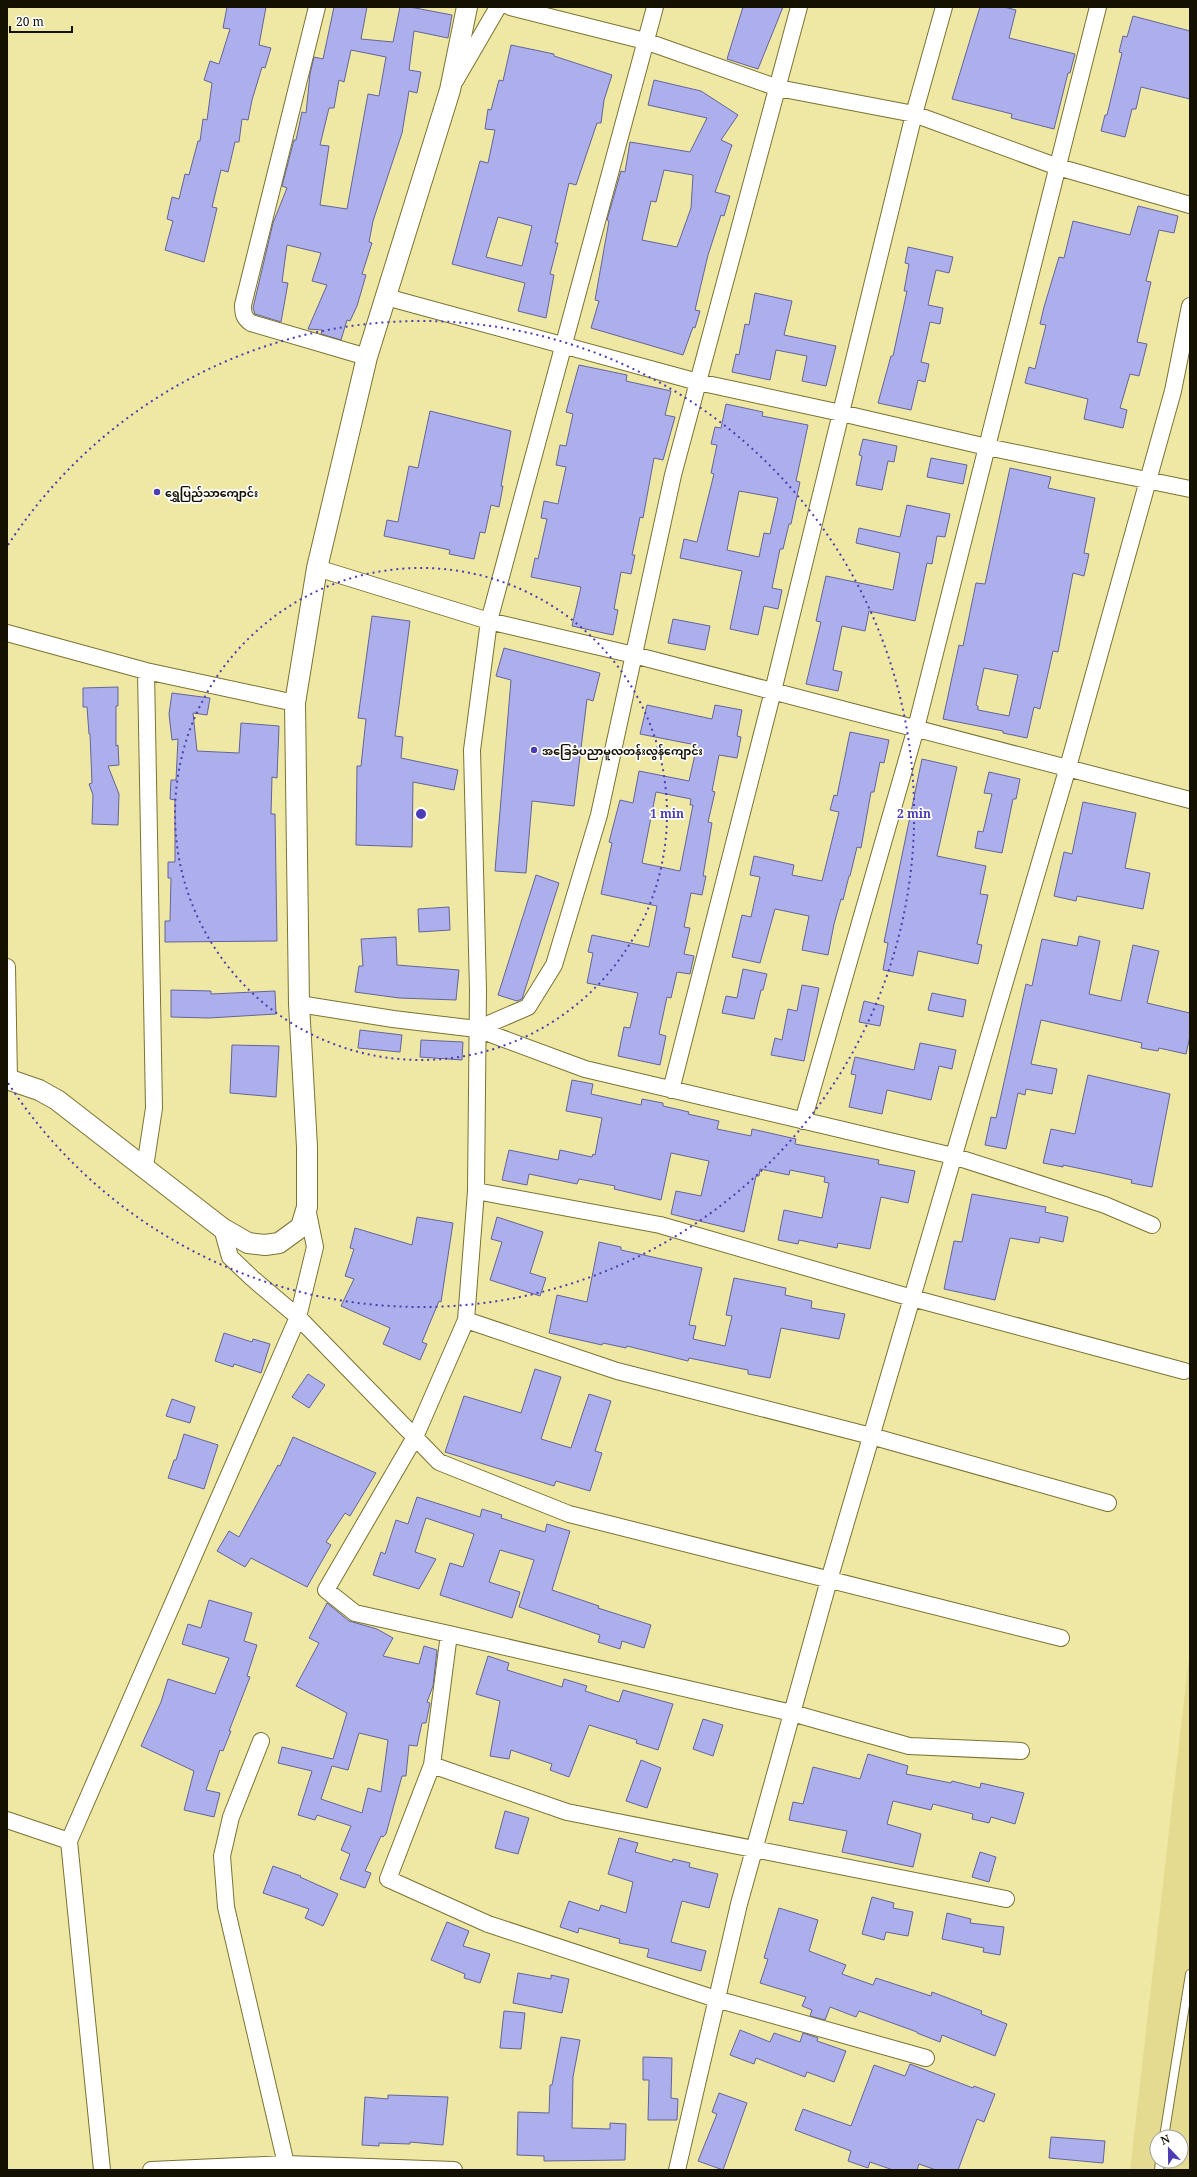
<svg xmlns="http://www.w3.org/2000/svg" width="1197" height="2177" viewBox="0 0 1197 2177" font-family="'Noto Serif','Noto Sans Myanmar',serif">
<rect width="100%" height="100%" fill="#efe7a4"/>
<path fill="#e4db90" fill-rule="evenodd" d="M 1190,1649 L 1190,2170 L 1130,2170 ZM 1157,2137 L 1181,2137 L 1181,2161 L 1157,2161 Z"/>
<path fill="#acafeb" stroke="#63649b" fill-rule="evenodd" d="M 227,7 L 266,7 L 259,45 L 271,48 L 265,68 L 262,67 L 252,100 L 248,120 L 242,119 L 239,142 L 235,142 L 228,172 L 221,170 L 212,207 L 217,208 L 204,262 L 165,250 L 173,221 L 167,219 L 172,197 L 179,199 L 185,174 L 189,175 L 198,141 L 200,141 L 203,119 L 207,120 L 212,83 L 204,80 L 210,61 L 219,64 L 230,29 L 223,28 Z
M 334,7 L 367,7 L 361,39 L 393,42 L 400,7 L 410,7 L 452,15 L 448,38 L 414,31 L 409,70 L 421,72 L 417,93 L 409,91 L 402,133 L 373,221 L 369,242 L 372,243 L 362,274 L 366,275 L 357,306 L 350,321 L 347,320 L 341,340 L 321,334 L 322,330 L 308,329 L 327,285 L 312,281 L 321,253 L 287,245 L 282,282 L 288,283 L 281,322 L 255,314 L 253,308 L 273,223 L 287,188 L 282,186 L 294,140 L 296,140 L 302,112 L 306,113 L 310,74 L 314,57 L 323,59 ZM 351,50 L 386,57 L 379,96 L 368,94 L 347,209 L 320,205 L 329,146 L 320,145 L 329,108 L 334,108 L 339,80 L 344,82 Z
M 743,7 L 783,7 L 758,69 L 727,59 Z
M 980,7 L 1004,7 L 1016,10 L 1009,38 L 1075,54 L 1070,73 L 1068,73 L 1054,129 L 1011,118 L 1012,114 L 952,99 Z
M 1133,16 L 1190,31 L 1190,99 L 1141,87 L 1136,109 L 1132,109 L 1125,137 L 1101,131 L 1105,115 L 1107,115 L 1122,53 L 1119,52 L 1123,36 L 1127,37 Z
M 511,45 L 554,54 L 554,56 L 612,75 L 604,100 L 601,123 L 597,123 L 576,185 L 569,183 L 555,243 L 558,243 L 550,274 L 554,275 L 546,318 L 518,311 L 525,283 L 452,264 L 480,161 L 488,163 L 495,130 L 485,129 L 488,109 L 491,110 L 499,80 L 503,81 ZM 498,217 L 532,226 L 522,266 L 486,257 Z
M 654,80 L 701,91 L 738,115 L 721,140 L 732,145 L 715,192 L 730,196 L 724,216 L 721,215 L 708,255 L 695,310 L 700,311 L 695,328 L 693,327 L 683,355 L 591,328 L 599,301 L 595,300 L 609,221 L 607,220 L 621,171 L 625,172 L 630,142 L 690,152 L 707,118 L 648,105 ZM 664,170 L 693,175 L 691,208 L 677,247 L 642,240 L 651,201 L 656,202 Z
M 1138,206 L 1178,216 L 1174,233 L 1159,230 L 1146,281 L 1151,282 L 1137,342 L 1147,344 L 1139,376 L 1130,374 L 1120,408 L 1127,410 L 1123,428 L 1084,419 L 1088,399 L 1025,383 L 1029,367 L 1035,369 L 1046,325 L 1040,324 L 1044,307 L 1059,257 L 1064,258 L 1073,221 L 1130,235 Z
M 908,247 L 953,257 L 949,273 L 936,270 L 928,305 L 943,308 L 940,324 L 930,322 L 921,362 L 929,364 L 925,382 L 918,380 L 911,410 L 878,403 L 891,356 L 893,356 L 907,291 L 904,291 L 909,264 L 905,263 Z
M 755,293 L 792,301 L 784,335 L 836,346 L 826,386 L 802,381 L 807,356 L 776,350 L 770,380 L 732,372 L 736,354 L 739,355 L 745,324 L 749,325 Z
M 579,365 L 627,375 L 626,381 L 671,391 L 665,415 L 675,417 L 663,460 L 654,458 L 643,518 L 640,517 L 632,555 L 635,555 L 631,574 L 621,572 L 614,609 L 618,610 L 613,635 L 572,626 L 581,587 L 531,577 L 535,558 L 538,559 L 547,519 L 541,518 L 544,501 L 558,504 L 566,467 L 556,465 L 560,445 L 566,446 L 573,414 L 566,412 Z
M 726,404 L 763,412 L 762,416 L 808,425 L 796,481 L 800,482 L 791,524 L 789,524 L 783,549 L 780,549 L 772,588 L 782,590 L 778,609 L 764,606 L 758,635 L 730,629 L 742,571 L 680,558 L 684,539 L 697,542 L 714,474 L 711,473 L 717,445 L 711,444 L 715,427 L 721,428 ZM 739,491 L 778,498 L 770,534 L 764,533 L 759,557 L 727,550 Z
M 430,411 L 511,431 L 501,486 L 503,486 L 499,507 L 491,505 L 485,533 L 480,532 L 474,559 L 449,554 L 450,550 L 384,536 L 387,520 L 398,522 L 409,466 L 418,468 Z
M 863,439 L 897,446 L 894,462 L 888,461 L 882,490 L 856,485 L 862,456 L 859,455 Z
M 931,458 L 967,465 L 963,484 L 927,477 Z
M 1010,468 L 1051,477 L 1048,488 L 1095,498 L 1084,553 L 1089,554 L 1084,576 L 1073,573 L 1058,652 L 1053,651 L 1040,709 L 1034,707 L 1027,738 L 1003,733 L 1003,731 L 943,719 L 959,645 L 963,646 L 976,583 L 985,584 ZM 984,668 L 1018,675 L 1009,716 L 978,710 L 978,706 L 976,705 Z
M 907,505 L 950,514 L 945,537 L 937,536 L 932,564 L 927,563 L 915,621 L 869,611 L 865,631 L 842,626 L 833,670 L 842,672 L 838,691 L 806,684 L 821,622 L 816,621 L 826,576 L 893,590 L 900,553 L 856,543 L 859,528 L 900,537 Z
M 372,616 L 410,621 L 395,736 L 403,737 L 401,758 L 458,770 L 454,790 L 413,782 L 412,847 L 356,845 L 357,766 L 361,766 L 366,719 L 358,718 Z
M 673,619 L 710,626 L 705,650 L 668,643 Z
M 504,648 L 600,673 L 593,701 L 587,699 L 574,806 L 532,801 L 526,873 L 495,871 L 511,680 L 496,676 Z
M 118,687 L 118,706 L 116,706 L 116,746 L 118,745 L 119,765 L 108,766 L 119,794 L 118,825 L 92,824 L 93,795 L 89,784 L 92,783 L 90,734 L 89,734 L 87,707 L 83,707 L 83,688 Z
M 172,693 L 210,698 L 207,715 L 193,713 L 197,751 L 239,753 L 241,723 L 279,726 L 277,778 L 272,777 L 271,814 L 275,814 L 277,941 L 165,942 L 165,921 L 170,921 L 171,878 L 168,878 L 168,862 L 175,862 L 175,800 L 170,799 L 171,780 L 176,780 L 178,739 L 172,740 L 169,714 Z
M 647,705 L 712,719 L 715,705 L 742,710 L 737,736 L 741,737 L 737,758 L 719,755 L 712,791 L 715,792 L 708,822 L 712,823 L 703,876 L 706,876 L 702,895 L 691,893 L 684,927 L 690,928 L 684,954 L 694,956 L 690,974 L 677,972 L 671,998 L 667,997 L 659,1034 L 666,1036 L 660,1065 L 618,1056 L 624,1027 L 630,1028 L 638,993 L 587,983 L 593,953 L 588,952 L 592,935 L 649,947 L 657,906 L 601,894 L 612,843 L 609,842 L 620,800 L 633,803 L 639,771 L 689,781 L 696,750 L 696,745 L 640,734 ZM 656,792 L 691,799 L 690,805 L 693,805 L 680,871 L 642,863 Z
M 850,732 L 889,740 L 884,763 L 880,762 L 874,792 L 871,792 L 861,848 L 857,847 L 850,876 L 849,876 L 843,900 L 841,899 L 834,924 L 828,955 L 802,950 L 809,916 L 775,909 L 760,963 L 732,957 L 742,915 L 751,917 L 760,877 L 750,875 L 754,856 L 794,865 L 792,875 L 822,881 L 839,812 L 830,810 L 834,795 L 837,796 Z
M 922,759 L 957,767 L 937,856 L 986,866 L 980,894 L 988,895 L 977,944 L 982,945 L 978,964 L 918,951 L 913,976 L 883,970 L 888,943 L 884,942 Z
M 989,772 L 1020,779 L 1016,799 L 1013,799 L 1002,853 L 975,848 L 978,831 L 983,832 L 992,794 L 984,793 Z
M 1083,802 L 1136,813 L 1125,868 L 1150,873 L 1143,909 L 1077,896 L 1076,901 L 1054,896 L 1064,852 L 1072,854 Z
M 536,875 L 559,883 L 522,999 L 517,1001 L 498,995 Z
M 449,907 L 450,930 L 419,932 L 418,909 Z
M 1079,936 L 1100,941 L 1089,994 L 1121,1001 L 1133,945 L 1159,951 L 1147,1003 L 1190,1013 L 1190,1036 L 1186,1054 L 1159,1048 L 1158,1051 L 1141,1048 L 1142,1043 L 1041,1020 L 1031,1064 L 1057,1069 L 1052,1094 L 1026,1089 L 1025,1095 L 1018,1093 L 1006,1149 L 985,1145 L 991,1117 L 996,1118 L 1026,984 L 1032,986 L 1042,939 L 1077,946 Z
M 396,937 L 397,965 L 459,970 L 456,1000 L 399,998 L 355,992 L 359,966 L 363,966 L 361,939 Z
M 743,969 L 767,974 L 763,990 L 761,990 L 754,1019 L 722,1013 L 726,996 L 737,998 Z
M 802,985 L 819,988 L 804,1061 L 771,1055 L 775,1038 L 782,1040 L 788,1009 L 797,1011 Z
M 171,990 L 211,991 L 211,994 L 275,991 L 276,1014 L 209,1018 L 171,1017 Z
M 932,993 L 966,1000 L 963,1017 L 928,1010 Z
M 864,1001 L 884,1006 L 880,1026 L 859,1022 Z
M 360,1030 L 402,1035 L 400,1052 L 358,1048 Z
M 421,1040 L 463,1042 L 462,1060 L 420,1057 Z
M 920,1043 L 956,1050 L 952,1069 L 939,1066 L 931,1100 L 887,1090 L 882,1114 L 849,1107 L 856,1075 L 851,1074 L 855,1057 L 914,1070 Z
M 232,1045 L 279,1046 L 276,1097 L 230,1093 Z
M 1088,1075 L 1170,1094 L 1152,1187 L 1131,1183 L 1132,1180 L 1101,1173 L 1063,1165 L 1063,1167 L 1043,1163 L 1051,1129 L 1075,1134 Z
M 572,1080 L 593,1084 L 591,1094 L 641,1105 L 642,1099 L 663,1103 L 663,1106 L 689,1112 L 688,1114 L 719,1121 L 717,1129 L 751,1136 L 752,1129 L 796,1139 L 795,1144 L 879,1160 L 878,1164 L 915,1171 L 908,1203 L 881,1197 L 870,1249 L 838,1243 L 837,1248 L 799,1240 L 798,1244 L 778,1240 L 784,1210 L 822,1218 L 829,1183 L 824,1182 L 825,1177 L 790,1170 L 789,1175 L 760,1169 L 759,1176 L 756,1176 L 744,1232 L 671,1214 L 676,1191 L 701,1196 L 709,1161 L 671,1153 L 661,1200 L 614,1189 L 615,1186 L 579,1179 L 577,1184 L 529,1174 L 527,1185 L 502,1180 L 509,1150 L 558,1160 L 560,1150 L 592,1157 L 593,1154 L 595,1155 L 602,1118 L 566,1111 Z
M 972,1194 L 1046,1207 L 1045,1212 L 1068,1217 L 1063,1242 L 1040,1237 L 1039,1243 L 1010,1238 L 995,1300 L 944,1289 L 954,1241 L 962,1242 Z
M 417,1217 L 453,1223 L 441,1302 L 439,1301 L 422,1342 L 427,1344 L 420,1360 L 383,1344 L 390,1328 L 341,1306 L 354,1279 L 345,1276 L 354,1249 L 350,1248 L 355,1228 L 412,1245 Z
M 497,1217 L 543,1232 L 530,1273 L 546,1278 L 540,1296 L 490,1280 L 502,1242 L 491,1239 Z
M 599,1242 L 621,1247 L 621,1250 L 702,1268 L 689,1325 L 696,1326 L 693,1339 L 725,1346 L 732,1316 L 726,1315 L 734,1278 L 786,1288 L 785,1295 L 812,1301 L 811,1308 L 845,1314 L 839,1339 L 781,1328 L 770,1378 L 748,1374 L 748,1370 L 689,1358 L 688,1361 L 627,1346 L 626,1348 L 603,1343 L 602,1345 L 549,1333 L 557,1295 L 587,1302 Z
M 224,1333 L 252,1342 L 253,1339 L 270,1344 L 261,1373 L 234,1364 L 233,1367 L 215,1361 Z
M 535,1369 L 561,1377 L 541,1439 L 571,1448 L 589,1394 L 611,1401 L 595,1451 L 602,1453 L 590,1491 L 556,1481 L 554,1486 L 445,1452 L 464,1396 L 521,1413 Z
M 308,1374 L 325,1385 L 309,1408 L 292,1397 Z
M 172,1399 L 195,1407 L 190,1423 L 166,1416 Z
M 184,1434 L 218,1445 L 204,1489 L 168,1478 L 174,1460 L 176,1460 Z
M 293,1437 L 376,1473 L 350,1516 L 345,1513 L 326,1542 L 331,1545 L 307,1587 L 251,1558 L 245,1567 L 217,1551 L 229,1531 L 239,1537 L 278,1465 L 280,1466 Z
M 417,1497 L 480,1517 L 482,1509 L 502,1515 L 501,1518 L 545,1532 L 547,1524 L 570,1531 L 552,1590 L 599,1606 L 598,1608 L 651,1625 L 644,1648 L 622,1641 L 620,1649 L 598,1642 L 600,1635 L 519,1607 L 534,1560 L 500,1550 L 489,1582 L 520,1592 L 512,1618 L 440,1595 L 450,1563 L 463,1567 L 474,1534 L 426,1518 L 415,1552 L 436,1559 L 419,1589 L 373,1575 L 381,1552 L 385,1554 L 396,1520 L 408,1524 Z
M 209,1600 L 252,1613 L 244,1641 L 257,1645 L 247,1676 L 250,1677 L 229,1731 L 231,1731 L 223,1751 L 220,1750 L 206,1790 L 220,1793 L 214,1817 L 184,1810 L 194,1771 L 141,1746 L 161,1702 L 168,1679 L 215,1694 L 229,1658 L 182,1644 L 188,1624 L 201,1628 Z
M 327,1603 L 349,1621 L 377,1629 L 393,1638 L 383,1656 L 419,1664 L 424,1646 L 437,1650 L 433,1686 L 427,1702 L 430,1703 L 426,1723 L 422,1723 L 417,1746 L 409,1745 L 406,1776 L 402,1776 L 386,1834 L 383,1837 L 381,1836 L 365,1871 L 371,1873 L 365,1888 L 340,1879 L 350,1854 L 341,1850 L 351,1826 L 317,1815 L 315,1820 L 298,1815 L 312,1771 L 278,1763 L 282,1747 L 333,1759 L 347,1713 L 296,1686 L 319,1643 L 309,1638 ZM 359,1733 L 388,1740 L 381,1792 L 368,1788 L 362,1813 L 321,1799 L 332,1766 L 348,1770 Z
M 488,1656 L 509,1663 L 507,1670 L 562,1687 L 564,1679 L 587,1686 L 585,1691 L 619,1702 L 623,1690 L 673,1704 L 658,1750 L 636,1743 L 637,1740 L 589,1725 L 569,1777 L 550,1770 L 552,1764 L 511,1750 L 509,1759 L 490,1756 L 500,1701 L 476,1694 Z
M 703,1719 L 723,1725 L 713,1756 L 693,1749 Z
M 868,1754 L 908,1766 L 906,1774 L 951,1783 L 952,1781 L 980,1788 L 981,1783 L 1024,1793 L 1015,1824 L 991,1817 L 989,1823 L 972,1819 L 973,1814 L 933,1804 L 931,1810 L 893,1801 L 887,1824 L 921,1834 L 913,1867 L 842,1852 L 847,1831 L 789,1820 L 793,1802 L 803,1804 L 813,1767 L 860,1779 Z
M 641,1760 L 661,1768 L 647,1808 L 626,1801 Z
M 505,1811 L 529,1818 L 518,1854 L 495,1848 Z
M 619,1838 L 638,1843 L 635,1852 L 672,1862 L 673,1859 L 690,1863 L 689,1867 L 718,1874 L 709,1908 L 682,1901 L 671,1942 L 706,1951 L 701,1971 L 647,1957 L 649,1949 L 619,1943 L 620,1939 L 579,1928 L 578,1933 L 560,1927 L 569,1901 L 599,1911 L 601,1905 L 626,1913 L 633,1882 L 608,1874 Z
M 980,1852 L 996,1857 L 989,1882 L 972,1877 Z
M 273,1866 L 301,1876 L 300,1877 L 338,1894 L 323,1926 L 305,1918 L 309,1909 L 263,1893 Z
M 872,1897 L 894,1903 L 893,1908 L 913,1912 L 908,1936 L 886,1932 L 884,1940 L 862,1934 Z
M 779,1908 L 818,1920 L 809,1951 L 846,1965 L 842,1974 L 873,1985 L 876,1978 L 931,1996 L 932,1992 L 982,2011 L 981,2014 L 1007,2024 L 995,2056 L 942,2035 L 940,2042 L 917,2033 L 917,2032 L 859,2011 L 856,2017 L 830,2007 L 825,2020 L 810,2016 L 812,2010 L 802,2006 L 806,1997 L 760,1983 L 768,1959 L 764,1958 Z
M 947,1913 L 971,1919 L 970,1923 L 1004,1927 L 1000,1955 L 983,1952 L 984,1948 L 942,1939 Z
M 447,1922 L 469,1931 L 463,1946 L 490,1954 L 480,1983 L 464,1978 L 465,1974 L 431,1960 Z
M 518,1973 L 551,1979 L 551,1975 L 569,1979 L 562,2013 L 513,2003 Z
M 504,2011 L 525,2013 L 521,2049 L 500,2048 Z
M 740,2030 L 770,2042 L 774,2033 L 800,2042 L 803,2033 L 818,2038 L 817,2041 L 846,2051 L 834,2082 L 807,2072 L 805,2077 L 756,2058 L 754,2064 L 730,2055 Z
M 561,2037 L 580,2040 L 573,2077 L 572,2128 L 610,2129 L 610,2123 L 626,2124 L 625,2160 L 544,2161 L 544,2156 L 517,2155 L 518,2112 L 549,2113 L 550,2085 L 552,2085 Z
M 643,2057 L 672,2058 L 671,2098 L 678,2099 L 677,2120 L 648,2120 L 649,2080 L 643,2080 Z
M 910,2064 L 973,2088 L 974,2086 L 995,2094 L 984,2122 L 977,2119 L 958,2170 L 936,2170 L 919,2164 L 917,2170 L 893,2170 L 870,2162 L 868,2168 L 848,2161 L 851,2151 L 795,2130 L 803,2109 L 851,2126 L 874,2065 L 905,2076 Z
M 719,2093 L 747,2103 L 723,2170 L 698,2161 L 717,2114 L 712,2112 Z
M 388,2095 L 448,2097 L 443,2145 L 410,2142 L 410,2144 L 379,2143 L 379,2146 L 362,2145 L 365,2097 L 388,2099 Z
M 1051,2137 L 1105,2141 L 1103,2163 L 1049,2158 Z"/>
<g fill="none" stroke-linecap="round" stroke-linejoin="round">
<defs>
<path id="service" d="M 1164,2137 L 1190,1974
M 1159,2170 L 1160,2161"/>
<path id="minor" d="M 317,7 L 243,305 C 243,314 244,318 251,323 L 367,357
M 510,7 L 645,41 L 778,88 L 914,114 L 1058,167 L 1190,205
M 655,7 L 489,621 L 472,750 L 478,990 L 476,1191 L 466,1320 L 415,1437 L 326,1590 L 355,1613 L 449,1634 L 432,1765 L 388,1879 L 488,1924 L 716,1999 L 926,2058
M 455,81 L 498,7
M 386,297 L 698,382 L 841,413 L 987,447 L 1190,489
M 317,568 L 489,621 L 634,655 L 1190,800
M 7,633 L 146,671 L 295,703
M 7,967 L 9,1079
M 299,1004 L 393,1019 L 477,1029 L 528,1007 L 554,965 L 599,815 L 673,475 L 799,7
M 477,1029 L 585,1069 L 953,1156 L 1105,1205 L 1152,1225
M 671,1090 L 773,691 L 914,114 L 944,7
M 803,1121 L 916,728 L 1098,7
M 145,1167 L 154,1108 L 146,671
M 476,1191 L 660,1225 L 912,1298 L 1184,1371
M 222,1228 L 230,1257 L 252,1278 L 298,1317 L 439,1462 L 569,1514 L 1061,1638
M 466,1320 L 617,1371 L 871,1436 L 1108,1503
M 449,1634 L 792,1713 L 909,1746 L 1021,1751
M 261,1741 L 231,1817 L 222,1856 L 226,1907 L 286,2164 L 285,2170
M 432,1765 L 567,1812 L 1006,1899
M 7,1820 L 69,1841
M 102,2170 L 69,1841 L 298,1317 L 315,1247 L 307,1208
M 151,2170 L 286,2164 L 454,2170
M 677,2170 L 739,1904 L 829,1580 L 1068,767 L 1173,391 L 1190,306"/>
<path id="tertiary" d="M 7,1079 L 39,1090 L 57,1100 L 222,1228 L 248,1243 L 265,1245 L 279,1243 L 301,1227 L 307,1207 L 307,1147 L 299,1004 L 295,703 L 317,568 L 367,357 L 450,90 L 467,7"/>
</defs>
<use href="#service" stroke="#7b7333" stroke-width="10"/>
<use href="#minor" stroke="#7b7333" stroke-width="18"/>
<use href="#tertiary" stroke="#7b7333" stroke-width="22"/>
<use href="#service" stroke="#fff" stroke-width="8"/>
<use href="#minor" stroke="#fff" stroke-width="16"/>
<use href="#tertiary" stroke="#fff" stroke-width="20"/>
</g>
<g fill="none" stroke="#4c3db4" stroke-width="2" stroke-dasharray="2 4">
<circle cx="421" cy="814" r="246"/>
<path d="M8 545A493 493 0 1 1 8 1083"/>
</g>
<g fill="#4c3db4" stroke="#fff" stroke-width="1.5">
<circle cx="157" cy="492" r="4"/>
<circle cx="534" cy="750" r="4"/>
</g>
<g text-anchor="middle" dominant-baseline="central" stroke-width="3.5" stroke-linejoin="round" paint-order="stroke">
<g font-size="11" font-weight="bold" fill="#151100" stroke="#fff" text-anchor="start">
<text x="165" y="492">ရွှေပြည်သာကျောင်း</text>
<text x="542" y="750">အခြေခံပညာမူလတန်းလွန်ကျောင်း</text>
</g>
</g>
<circle cx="421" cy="814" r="6" fill="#4c3db4" stroke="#fff" stroke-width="2"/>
<g font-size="12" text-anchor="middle" font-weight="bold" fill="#4c3db4" stroke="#fff" stroke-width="3.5" stroke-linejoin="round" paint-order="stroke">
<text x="667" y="818">1 min</text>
<text x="914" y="818">2 min</text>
</g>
<rect width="1197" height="2177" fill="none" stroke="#151100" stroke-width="16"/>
<g transform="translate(1169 2149) rotate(338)"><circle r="19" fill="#ffffff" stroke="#a1a099"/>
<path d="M0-3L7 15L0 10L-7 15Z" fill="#4c3db4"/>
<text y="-6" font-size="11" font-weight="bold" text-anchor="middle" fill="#151100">N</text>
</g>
<path d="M10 26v6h62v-6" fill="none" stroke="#151100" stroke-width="2"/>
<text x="16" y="26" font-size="12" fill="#151100" stroke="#ffffff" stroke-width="3" paint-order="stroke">20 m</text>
</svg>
